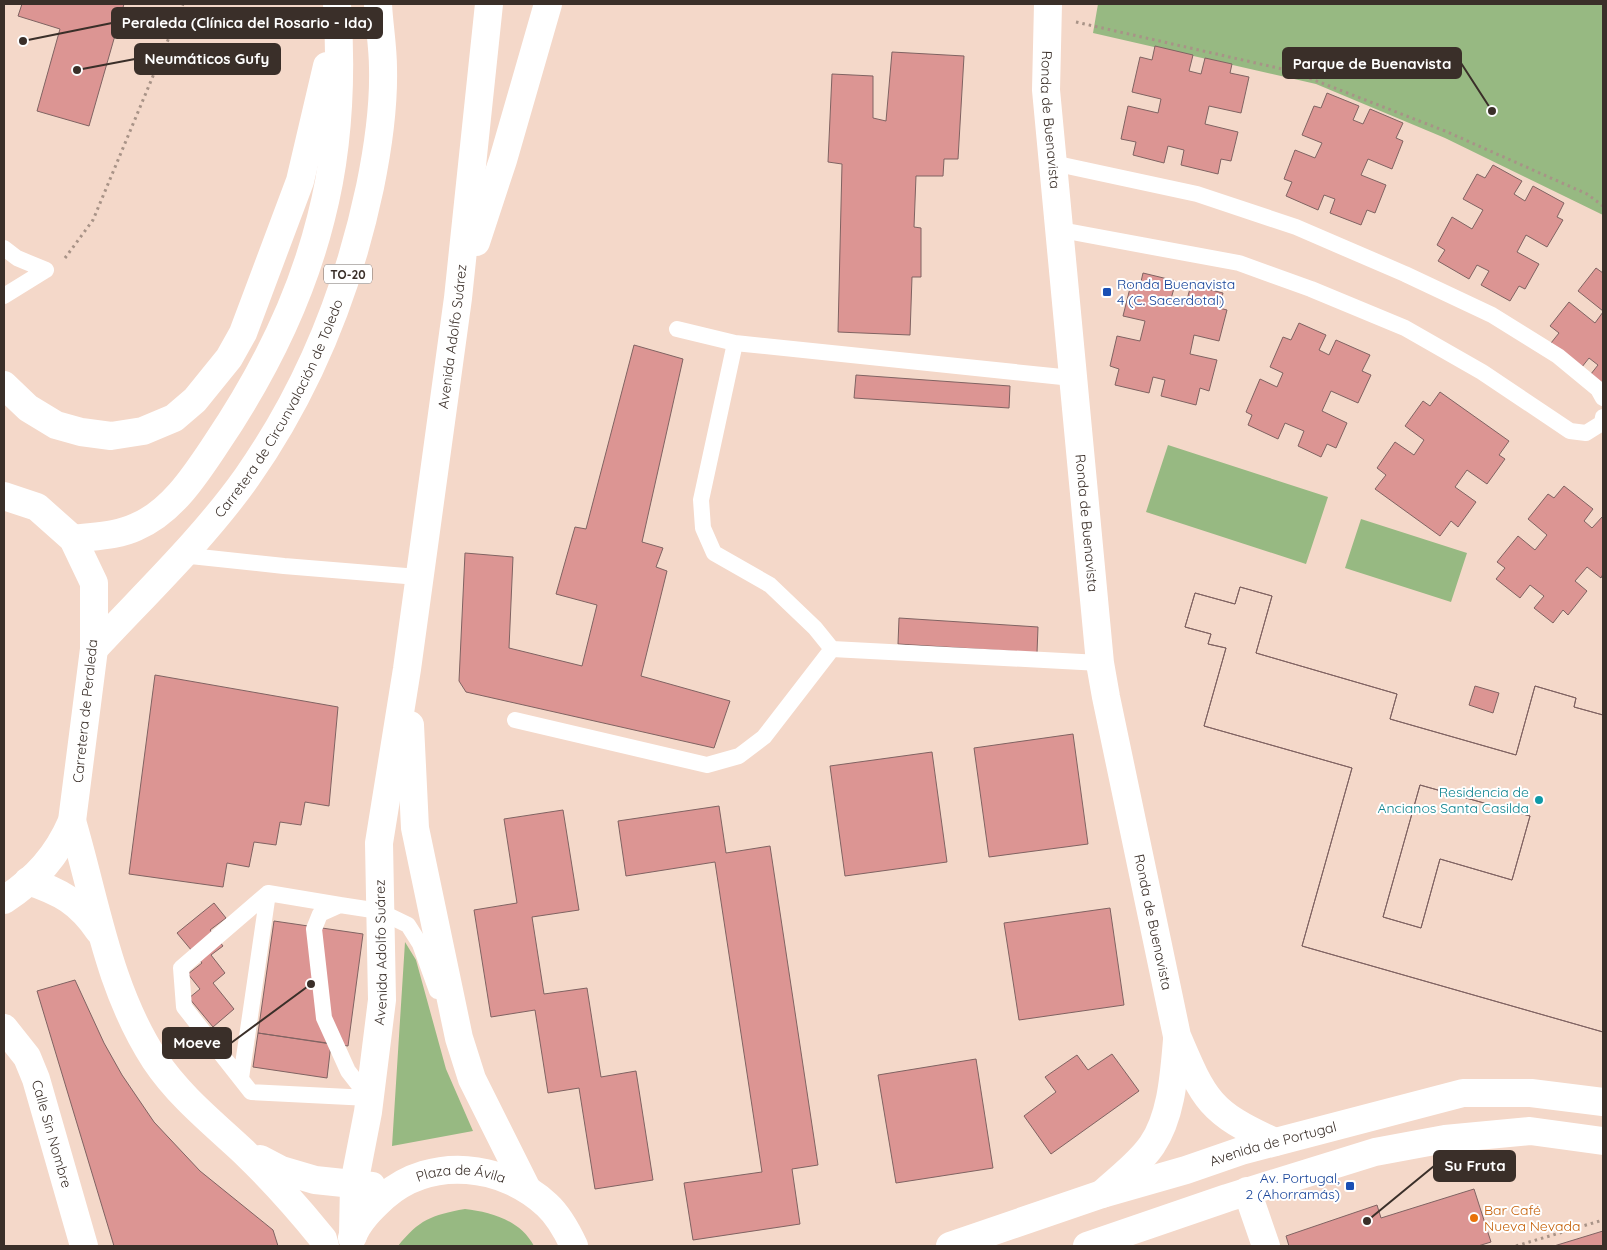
<svg xmlns="http://www.w3.org/2000/svg" width="1607" height="1250" viewBox="0 0 1607 1250" font-family="Quicksand,sans-serif">
<rect width="100%" height="100%" fill="#f4d8c9"/>
<path fill="#97b982" d="M 1098,4 L 1603,4 L 1603,215 L 1445,138 L 1316,84 L 1093,33 Z
M 1168,445 L 1328,497 L 1306,564 L 1146,512 Z
M 1361,519 L 1467,553 L 1451,602 L 1345,568 Z
M 405,942 L 416,960 L 446,1069 L 473,1131 L 392,1146 Z
M 465,1209 C 491,1212 520,1220 534,1246 L 398,1246 C 419,1220 431,1215 465,1209 Z"/>
<path fill="#dc9593" stroke="#806362" fill-rule="evenodd" d="M 22,4 L 124,4 L 89,126 L 37,111 L 60,29 L 18,16 Z
M 1155,46 L 1193,55 L 1189,71 L 1201,74 L 1205,58 L 1232,64 L 1230,73 L 1249,77 L 1241,113 L 1209,106 L 1205,124 L 1238,132 L 1231,161 L 1221,159 L 1218,174 L 1181,165 L 1184,150 L 1168,146 L 1164,163 L 1133,155 L 1136,142 L 1121,139 L 1128,106 L 1158,113 L 1161,99 L 1132,92 L 1140,57 L 1152,60 Z
M 892,52 L 964,56 L 958,159 L 944,159 L 943,176 L 916,176 L 914,227 L 921,228 L 921,277 L 912,277 L 910,335 L 838,332 L 842,164 L 828,162 L 832,74 L 873,76 L 873,118 L 886,121 Z
M 1327,93 L 1359,106 L 1353,120 L 1363,124 L 1370,109 L 1403,123 L 1396,138 L 1403,141 L 1392,169 L 1368,159 L 1361,175 L 1386,185 L 1375,213 L 1367,210 L 1361,225 L 1330,213 L 1335,199 L 1324,195 L 1318,210 L 1286,196 L 1292,182 L 1284,179 L 1295,150 L 1315,158 L 1322,143 L 1302,135 L 1314,106 L 1321,108 Z
M 1493,165 L 1522,181 L 1514,194 L 1525,201 L 1533,186 L 1564,203 L 1557,217 L 1563,220 L 1547,247 L 1526,235 L 1517,252 L 1539,264 L 1525,289 L 1519,286 L 1510,301 L 1481,285 L 1489,271 L 1477,265 L 1469,279 L 1438,261 L 1445,250 L 1437,245 L 1452,217 L 1472,229 L 1483,210 L 1463,199 L 1477,174 L 1485,178 Z
M 1596,268 L 1603,273 L 1603,311 L 1578,291 Z
M 1143,273 L 1176,281 L 1171,299 L 1186,303 L 1191,285 L 1223,293 L 1219,308 L 1227,310 L 1219,341 L 1194,335 L 1190,354 L 1217,360 L 1209,391 L 1200,388 L 1196,405 L 1161,396 L 1165,380 L 1153,377 L 1149,393 L 1115,385 L 1119,369 L 1110,366 L 1117,336 L 1140,341 L 1145,321 L 1123,316 L 1131,284 L 1140,286 Z
M 1569,302 L 1595,323 L 1603,312 L 1603,391 L 1587,379 L 1598,365 L 1589,358 L 1578,372 L 1547,348 L 1559,333 L 1550,326 Z
M 1299,323 L 1326,335 L 1319,350 L 1329,355 L 1336,340 L 1370,355 L 1362,371 L 1371,375 L 1358,403 L 1331,391 L 1322,411 L 1347,423 L 1336,448 L 1327,444 L 1321,457 L 1298,446 L 1304,431 L 1285,423 L 1278,439 L 1248,425 L 1252,415 L 1246,412 L 1260,379 L 1277,387 L 1283,373 L 1270,367 L 1283,337 L 1291,340 Z
M 634,345 L 683,359 L 642,542 L 663,548 L 656,567 L 667,571 L 641,676 L 730,701 L 714,748 L 466,692 L 459,681 L 465,553 L 513,557 L 509,648 L 582,666 L 597,605 L 556,594 L 575,527 L 586,529 Z
M 856,375 L 1010,386 L 1009,408 L 854,398 Z
M 1440,392 L 1509,441 L 1499,455 L 1505,459 L 1487,484 L 1467,470 L 1455,487 L 1476,502 L 1458,527 L 1451,521 L 1440,536 L 1375,489 L 1386,475 L 1377,468 L 1395,442 L 1414,455 L 1424,440 L 1405,426 L 1423,401 L 1430,406 Z
M 1564,486 L 1593,509 L 1584,521 L 1592,528 L 1603,516 L 1603,574 L 1601,578 L 1587,567 L 1575,581 L 1587,591 L 1568,615 L 1563,610 L 1553,623 L 1534,608 L 1544,596 L 1530,585 L 1520,598 L 1496,579 L 1505,568 L 1497,562 L 1518,536 L 1535,550 L 1547,535 L 1528,519 L 1548,494 L 1554,498 Z
M 1240,587 L 1272,596 L 1256,653 L 1397,694 L 1390,719 L 1516,755 L 1535,686 L 1576,698 L 1574,707 L 1603,715 L 1603,1032 L 1302,946 L 1352,768 L 1204,726 L 1226,648 L 1208,644 L 1211,634 L 1185,627 L 1195,593 L 1235,604 ZM 1420,785 L 1530,816 L 1512,880 L 1440,859 L 1421,928 L 1383,917 Z
M 1240,587 L 1272,596 L 1256,653 L 1397,694 L 1390,719 L 1516,755 L 1535,686 L 1576,698 L 1574,707 L 1603,715 L 1603,1032 L 1302,946 L 1352,768 L 1204,726 L 1226,648 L 1208,644 L 1211,634 L 1185,627 L 1195,593 L 1235,604 ZM 1420,785 L 1530,816 L 1512,880 L 1440,859 L 1421,928 L 1383,917 Z
M 899,618 L 1038,627 L 1037,653 L 898,644 Z
M 155,675 L 338,707 L 329,806 L 305,802 L 301,825 L 280,822 L 276,845 L 254,842 L 249,867 L 227,863 L 223,887 L 129,874 Z
M 1475,686 L 1499,693 L 1493,713 L 1469,705 Z
M 1073,734 L 1088,844 L 989,857 L 974,748 Z
M 932,752 L 947,862 L 845,876 L 830,766 Z
M 719,806 L 726,853 L 770,846 L 818,1165 L 792,1169 L 800,1224 L 693,1240 L 684,1183 L 762,1172 L 715,862 L 626,876 L 618,821 Z
M 563,810 L 579,910 L 532,917 L 544,994 L 587,988 L 601,1077 L 636,1071 L 653,1180 L 595,1189 L 579,1088 L 548,1093 L 535,1010 L 491,1017 L 474,910 L 517,903 L 504,819 Z
M 214,903 L 226,918 L 210,930 L 223,946 L 211,955 L 225,973 L 213,983 L 234,1009 L 213,1027 L 189,998 L 200,989 L 188,974 L 202,963 L 177,933 Z
M 1110,908 L 1124,1005 L 1019,1020 L 1004,923 Z
M 274,921 L 363,934 L 348,1046 L 258,1033 Z
M 75,980 L 104,1043 L 122,1075 L 154,1122 L 200,1171 L 273,1230 L 278,1246 L 114,1246 L 37,991 Z
M 258,1033 L 331,1044 L 327,1078 L 253,1067 Z
M 1112,1054 L 1139,1091 L 1051,1154 L 1024,1116 L 1056,1092 L 1045,1077 L 1077,1055 L 1088,1070 Z
M 976,1059 L 993,1168 L 896,1183 L 878,1075 Z
M 1474,1189 L 1491,1242 L 1478,1246 L 1289,1246 L 1286,1236 L 1377,1205 L 1381,1218 Z
M 1603,1231 L 1603,1246 L 1554,1246 Z"/>
<g fill="none" stroke-linecap="round" stroke-linejoin="round">
<path stroke="#a89387" stroke-width="3" stroke-dasharray="2.5 4" stroke-linecap="butt" d="M 1076,22 L 1291,71 L 1445,131 L 1587,194 L 1603,206
M 65,258 L 93,220 L 183,4
M 1516,1246 L 1603,1220"/>
<path stroke="#fff" stroke-width="16" d="M 1053,163 L 1197,194 L 1296,227 L 1405,274 L 1492,315 L 1558,356 L 1598,389 L 1603,398
M 1061,230 L 1239,263 L 1311,289 L 1405,328 L 1482,372 L 1570,431 L 1586,433 L 1602,423 L 1603,417
M 4,248 L 17,258 L 46,270
M 4,296 L 46,270
M 677,329 L 735,343 L 1072,378
M 735,343 L 701,500 L 703,528 L 714,553 L 770,585 L 815,628 L 832,649 L 1100,663
M 181,555 L 284,566 L 418,577
M 515,720 L 707,765 L 739,756 L 764,737 L 832,649
M 340,905 L 268,893 L 181,968 L 184,1007 L 251,1092 L 369,1098
M 241,1078 L 268,893
M 369,1098 L 348,1071 L 324,1018 L 314,929 L 320,914 L 340,905 L 379,911 L 408,925 L 420,944 L 437,991"/>
<g stroke="#fff" stroke-width="28">
<path id="s1" d="M 1048,4 L 1046,90 L 1100,663 L 1106,697 L 1177,1036 C 1204,1100 1210,1113 1275,1142"/>
<path id="s2" d="M 4,1028 L 27,1057 L 36,1079 L 84,1246"/>
<path d="M 1247,1191 L 1266,1246"/>
<path d="M 1102,1194 C 1118,1179 1139,1164 1152,1145 C 1172,1115 1174,1074 1177,1040"/>
</g>
<g stroke="#fff" stroke-width="28">
<path d="M 476,242 L 503,160 L 548,4"/>
<path d="M 4,496 L 37,507 L 73,539 L 94,583 L 94,649 L 72,821 C 57,856 36,879 4,900"/>
<path d="M 410,725 L 415,828 L 459,1038 L 472,1079 L 527,1189"/>
<path d="M 72,821 C 96,902 108,988 155,1060 C 179,1096 213,1123 244,1152 C 273,1180 298,1208 323,1239 L 325,1246"/>
<path d="M 28,881 C 61,892 79,902 99,931"/>
<path d="M 260,1159 L 281,1170 L 315,1180 L 372,1186"/>
<path id="s3" d="M 353,1235 L 354,1184 L 368,1112 L 382,1000 L 379,843 L 407,669 L 458,298 L 489,4"/>
<path id="s4" d="M 352,1238 C 358,1221 372,1208 385,1196 C 432,1156 503,1164 547,1205 C 559,1216 567,1231 574,1246"/>
<path id="s5" d="M 950,1246 L 1102,1194 L 1186,1170 L 1241,1151 L 1463,1093 L 1531,1093 L 1603,1102"/>
<path d="M 1087,1246 L 1227,1198 L 1375,1152 L 1445,1139 L 1530,1131 L 1603,1141"/>
</g>
<g stroke="#fff" stroke-width="28">
<path d="M 4,385 L 28,408 L 56,425 L 81,432 L 111,436 L 143,431 L 174,418 L 195,400 L 229,358 L 243,333 L 300,181 L 327,66"/>
<path d="M 73,539 C 94,536 117,536 136,527 C 172,512 196,474 216,444 C 262,376 301,298 321,218 C 339,149 342,75 337,4"/>
<path id="s6" d="M 94,649 C 146,593 203,539 247,477 C 308,390 348,291 370,187 C 378,148 384,108 383,68 C 383,46 379,25 378,4"/>
</g>
</g>
<g fill="#1a4fb4" stroke="#fff" stroke-width="2">
<rect x="1102" y="287" width="10" height="10" rx="2.5"/>
<rect x="1345" y="1181" width="10" height="10" rx="2.5"/>
</g>
<circle fill="#0f9aa8" stroke="#fff" stroke-width="2" cx="1539" cy="800" r="5"/>
<circle fill="#e8710a" stroke="#fff" stroke-width="2" cx="1474" cy="1218" r="5"/>
<g text-anchor="middle" dominant-baseline="central" stroke-width="4" stroke-linejoin="round" paint-order="stroke">
<rect fill="#fff" stroke="#756d69" stroke-width="1" x="324" y="264.5" width="48" height="19" rx="4"/>
<g font-size="12" font-weight="bold" fill="#3a2f29">
<text x="348" y="274">TO-20</text>
</g>
<g font-size="14" fill="#3a2f29" stroke="#fff">
<text stroke="none"><textPath href="#s1" startOffset="116">Ronda de Buenavista</textPath></text>
<text stroke="none"><textPath href="#s3" startOffset="906">Avenida Adolfo Suárez</textPath></text>
<text stroke="none"><textPath href="#s6" startOffset="306">Carretera de Circunvalación de Toledo</textPath></text>
<text stroke="none"><textPath href="#s1" startOffset="521">Ronda de Buenavista</textPath></text>
<text transform="translate(85 711) rotate(-84)">Carretera de Peraleda</text>
<text stroke="none"><textPath href="#s1" startOffset="926">Ronda de Buenavista</textPath></text>
<text stroke="none"><textPath href="#s3" startOffset="285">Avenida Adolfo Suárez</textPath></text>
<text stroke="none"><textPath href="#s2" startOffset="118">Calle Sin Nombre</textPath></text>
<text stroke="none"><textPath href="#s5" startOffset="339">Avenida de Portugal</textPath></text>
<text stroke="none"><textPath href="#s4" startOffset="136">Plaza de Ávila</textPath></text>
</g>
<g font-size="14" fill="#164399" stroke="#fff" text-anchor="start">
<text x="1117" y="284">Ronda Buenavista<tspan x="1117" dy="16">4 (C. Sacerdotal)</tspan></text>
<text x="1340" y="1178" text-anchor="end">Av. Portugal,<tspan x="1340" dy="16">2 (Ahorramás)</tspan></text>
</g>
<g font-size="14" fill="#0d838f" stroke="#fff" text-anchor="end">
<text x="1529" y="792">Residencia de<tspan x="1529" dy="16">Ancianos Santa Casilda</tspan></text>
</g>
<g font-size="14" fill="#c56008" stroke="#fff" text-anchor="start">
<text x="1484" y="1210">Bar Café<tspan x="1484" dy="16">Nueva Nevada</tspan></text>
</g>
</g>
<path fill="none" stroke="#3a2f29" stroke-width="2" d="M23 41L112 23M77 70L135 59M1492 111L1461 63M311 984L231 1043M1367 1221L1434 1166"/>
<g fill="#3a2f29" stroke="#fff" stroke-width="2">
<circle cx="23" cy="41" r="5"/>
<circle cx="77" cy="70" r="5"/>
<circle cx="1492" cy="111" r="5"/>
<circle cx="311" cy="984" r="5"/>
<circle cx="1367" cy="1221" r="5"/>
</g>
<g fill="#3a2f29" stroke="#3a2f29" stroke-width="2">
<rect x="112" y="8" width="270" height="30" rx="5"/>
<rect x="135" y="44" width="145" height="30" rx="5"/>
<rect x="1283" y="48" width="178" height="30" rx="5"/>
<rect x="163" y="1028" width="68" height="30" rx="5"/>
<rect x="1434" y="1151" width="81" height="30" rx="5"/>
</g>
<g font-size="15" text-anchor="middle" font-weight="bold" fill="#fff">
<text x="247" y="28">Peraleda (Clínica del Rosario - Ida)</text>
<text x="207" y="64">Neumáticos Gufy</text>
<text x="1372" y="69">Parque de Buenavista</text>
<text x="197" y="1048">Moeve</text>
<text x="1475" y="1171">Su Fruta</text>
</g>
<rect width="1607" height="1250" fill="none" stroke="#3a2f29" stroke-width="10"/>
</svg>
